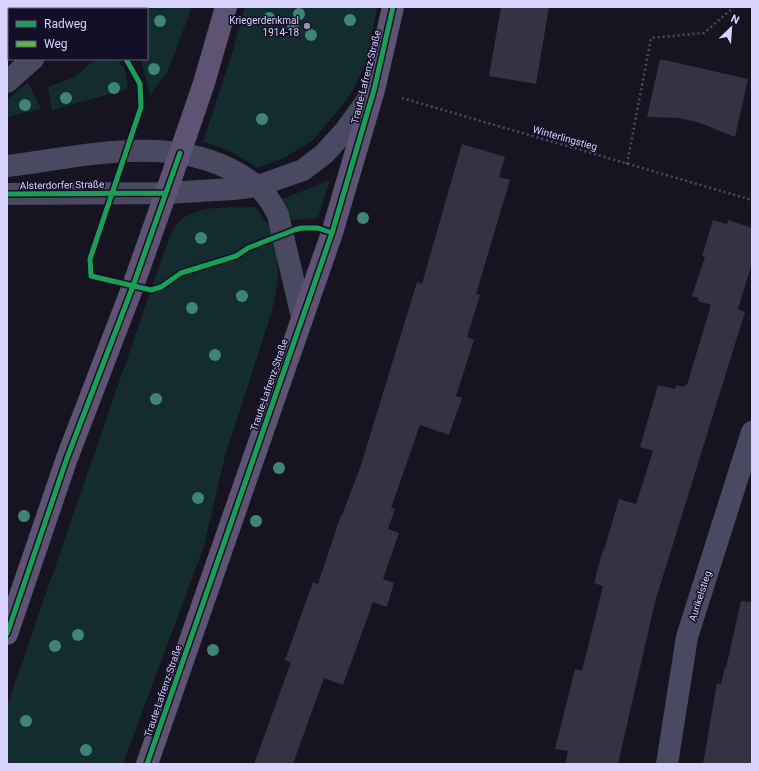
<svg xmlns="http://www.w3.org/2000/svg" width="759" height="771" viewBox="0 0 759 771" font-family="Roboto,sans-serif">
<rect width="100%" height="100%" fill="#161421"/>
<path fill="#132c2d" d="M 148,7 L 192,7 L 167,73 L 150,95 L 141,59 L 147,59 Z
M 245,7 L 377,7 L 366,63 L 353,90 L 341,107 L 313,140 L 284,158 L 257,168 C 240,156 223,147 203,142 L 232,54 Z
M 95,59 L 117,59 L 125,69 L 128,89 L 52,110 L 48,87 L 75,77 Z
M 28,82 L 41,109 L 7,117 L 7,100 Z
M 330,180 L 318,218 L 292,220 L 282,199 Z
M 255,207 L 270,227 L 277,257 L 278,281 L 272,311 L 225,456 L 204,546 L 123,764 L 7,764 L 7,706 L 169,238 C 172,232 176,224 181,220 C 200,204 232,208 255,207 Z"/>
<path fill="#343243" d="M 501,7 L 549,7 L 536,84 L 489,76 Z
M 660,59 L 748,79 L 735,137 L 700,123 L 679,118 L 647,117 Z
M 462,144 L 505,157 L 499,177 L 510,180 L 476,294 L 480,295 L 467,337 L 474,340 L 456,396 L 462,398 L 449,435 L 420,425 L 391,508 L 395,509 L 388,529 L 399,533 L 383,579 L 394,583 L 387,607 L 373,602 L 343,685 L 324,678 L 293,764 L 254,764 L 290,665 L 290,662 L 285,660 L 313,582 L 318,584 L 341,515 L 342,515 L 361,465 L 417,282 L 422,284 Z
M 713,220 L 727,224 L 728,220 L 752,228 L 752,263 L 738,309 L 745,312 L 655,602 L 618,764 L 565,764 L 568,751 L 555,749 L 575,669 L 582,671 L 603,586 L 594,583 L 603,549 L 604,550 L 619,499 L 636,504 L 653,451 L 640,447 L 658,385 L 675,389 L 676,385 L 684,387 L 685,384 L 687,385 L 711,305 L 698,301 L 699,298 L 692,296 L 705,257 L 702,256 Z
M 741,601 L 752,602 L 752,764 L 703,764 L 717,683 L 721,684 L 725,667 L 726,668 Z"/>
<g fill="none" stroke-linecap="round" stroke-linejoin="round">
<path stroke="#44505f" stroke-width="2.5" stroke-dasharray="2 3" stroke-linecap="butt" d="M 402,98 L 752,200
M 627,164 L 651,38 L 704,33 L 734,7"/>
<path stroke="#4a4962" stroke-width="22" d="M 90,9 L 92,7
M 7,82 L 33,59
M 7,166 C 82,157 170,133 239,174 C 259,186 268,194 278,215 L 302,317
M 7,194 L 166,193 L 233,189 L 258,186 L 303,170 L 324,154 L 345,131 L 372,94
M 667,764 L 687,637 L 752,432"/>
<path stroke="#5e5373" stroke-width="22" d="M 7,634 L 67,458 L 133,286 L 180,153 L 204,83 L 226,7
M 147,764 L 332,233 L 374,90 L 393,7"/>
<path stroke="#58b947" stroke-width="4" stroke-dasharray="8 4" stroke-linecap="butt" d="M 98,7 L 99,9"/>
<defs>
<path id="cycleway" d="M 126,59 L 140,84 L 141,107 L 90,259 L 91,276 L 151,290 L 161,287 L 181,273 L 236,256 L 248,248 L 294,230 L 302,228 L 318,228 L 332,233
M 7,194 L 166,193
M 7,634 L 67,458 L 133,286 L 180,153
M 147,764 L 332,233 L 374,90 L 393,7"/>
</defs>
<use href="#cycleway" stroke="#130f26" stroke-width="8"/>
<use href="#cycleway" stroke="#1a9f57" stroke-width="5"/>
</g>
<g fill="#3e8478">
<circle cx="299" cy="14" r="6"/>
<circle cx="269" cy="18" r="6"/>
<circle cx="350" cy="20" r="6"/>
<circle cx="160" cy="21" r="6"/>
<circle cx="293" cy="25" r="6"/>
<circle cx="311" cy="35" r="6"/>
<circle cx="154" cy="69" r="6"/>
<circle cx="114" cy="88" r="6"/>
<circle cx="66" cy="98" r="6"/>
<circle cx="25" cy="105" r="6"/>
<circle cx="262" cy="119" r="6"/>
<circle cx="363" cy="218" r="6"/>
<circle cx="201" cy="238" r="6"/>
<circle cx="242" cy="296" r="6"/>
<circle cx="192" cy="308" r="6"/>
<circle cx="215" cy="355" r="6"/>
<circle cx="156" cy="399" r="6"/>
<circle cx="279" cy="468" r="6"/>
<circle cx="198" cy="498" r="6"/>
<circle cx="24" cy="516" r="6"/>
<circle cx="256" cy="521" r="6"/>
<circle cx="78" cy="635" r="6"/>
<circle cx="55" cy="646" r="6"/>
<circle cx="213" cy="650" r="6"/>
<circle cx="26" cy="721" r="6"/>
<circle cx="86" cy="750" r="6"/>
</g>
<circle fill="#9591b1" stroke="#130f26" stroke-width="1.5" cx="307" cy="26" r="4"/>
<g text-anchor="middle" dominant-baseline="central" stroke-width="3" stroke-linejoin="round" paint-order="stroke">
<g font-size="10" fill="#d9d4ff" stroke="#130f26" text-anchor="end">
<text x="299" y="20">Kriegerdenkmal<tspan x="299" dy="12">1914-18</tspan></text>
</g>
<g font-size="10" fill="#d9d4ff" stroke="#130f26">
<text transform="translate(366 77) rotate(-76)">Traute-Lafrenz-Straße</text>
<text transform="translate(565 138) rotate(16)">Winterlingstieg</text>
<text transform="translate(62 185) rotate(-1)">Alsterdorfer Straße</text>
<text transform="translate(269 385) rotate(-71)">Traute-Lafrenz-Straße</text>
<text transform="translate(700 596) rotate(-72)">Aurikelstieg</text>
<text transform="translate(163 691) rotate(-71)">Traute-Lafrenz-Straße</text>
</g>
</g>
<rect width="759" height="771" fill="none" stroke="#d9d4ff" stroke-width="16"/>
<rect x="8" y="8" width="140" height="52" fill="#130f26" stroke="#625e7d"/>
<rect x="16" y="21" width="20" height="6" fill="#1a9f57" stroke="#625e7d"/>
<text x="44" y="28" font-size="12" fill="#d9d4ff">Radweg</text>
<rect x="16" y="41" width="20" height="6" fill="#58b947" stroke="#625e7d"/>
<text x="44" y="48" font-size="12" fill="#d9d4ff">Weg</text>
<g transform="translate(731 28) rotate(25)" stroke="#130f26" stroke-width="3" paint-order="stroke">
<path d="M0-3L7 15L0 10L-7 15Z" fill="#d9d4ff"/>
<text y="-6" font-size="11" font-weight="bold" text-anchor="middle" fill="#d9d4ff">N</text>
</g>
</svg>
